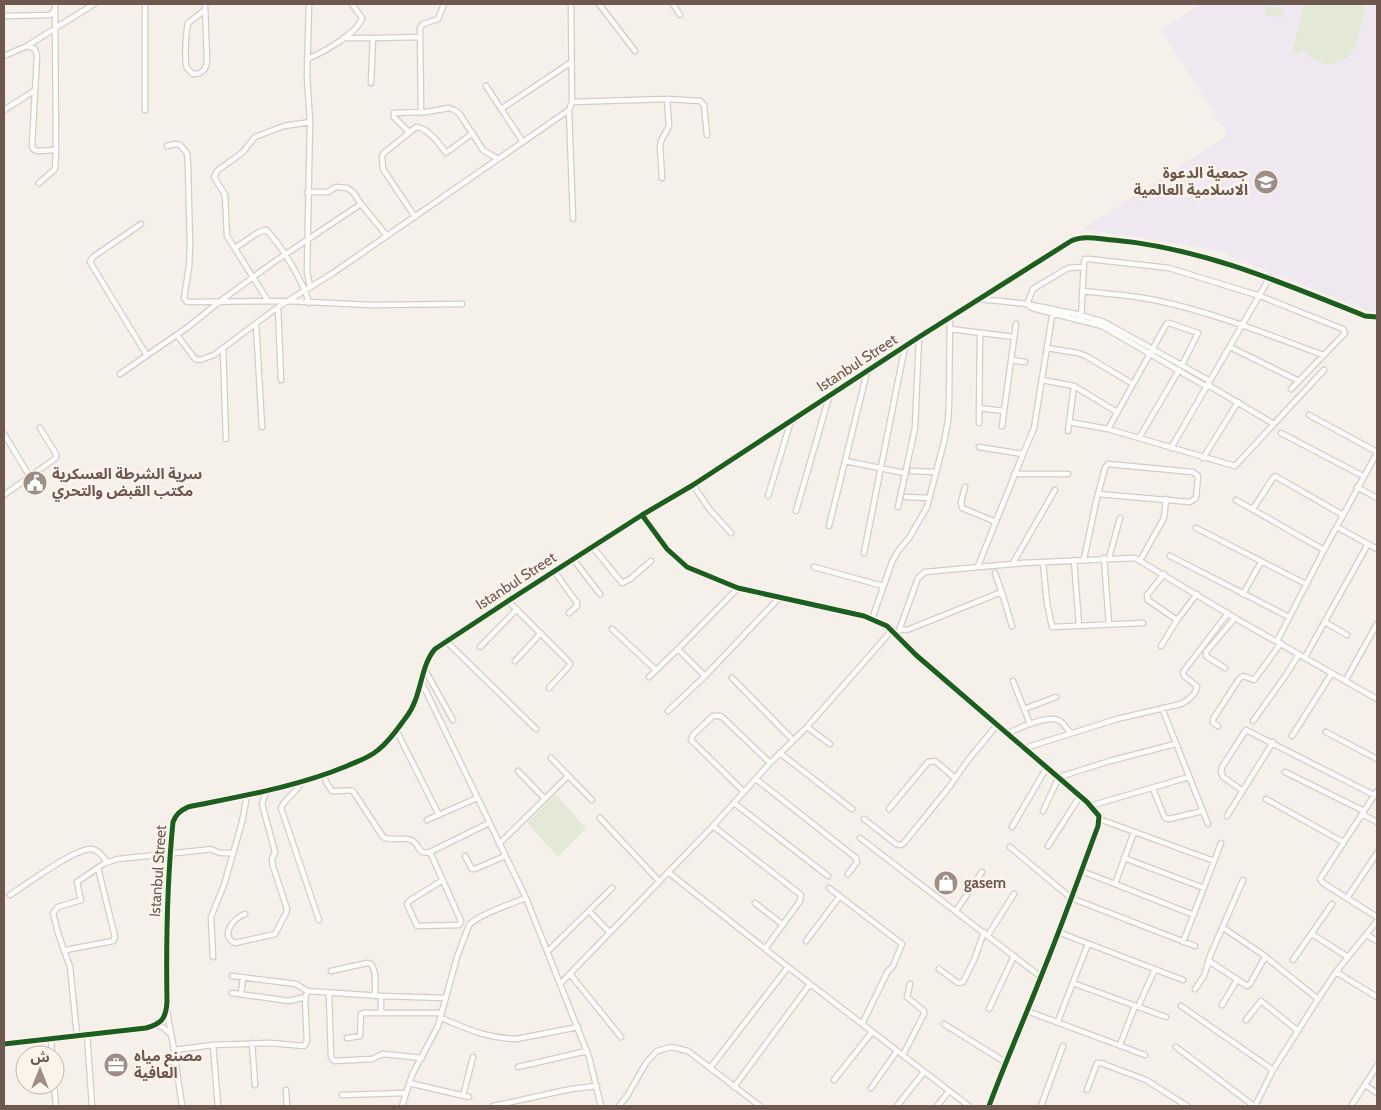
<svg xmlns="http://www.w3.org/2000/svg" width="1381" height="1110" viewBox="0 0 1381 1110" font-family="Cabin,'Noto Sans Arabic',sans-serif">
<rect width="100%" height="100%" fill="#f5f0ea"/>
<path fill="#f0e8f0" d="M 1201,4 L 1377,4 L 1377,314 L 1229,256 L 1222,251 L 1083,229 L 1228,135 L 1161,30 Z"/>
<path fill="#e3e9d6" d="M 1304,4 L 1365,4 C 1360,27 1359,69 1324,64 C 1315,62 1307,56 1303,48 L 1301,53 L 1293,51 Z
M 1267,5 L 1284,9 L 1282,18 L 1265,14 Z
M 556,794 L 586,829 L 558,857 L 527,823 Z"/>
<g fill="none" stroke-linecap="round" stroke-linejoin="round">
<defs>
<path id="minor" d="M 145,4 L 145,110
M 205,4 L 207,61 C 206,70 202,74 193,74 C 192,74 188,69 187,68 C 184,60 186,32 188,23 L 205,10
M 309,4 L 307,76 L 310,122 L 307,272 L 310,287
M 571,4 L 572,102 L 569,110 L 573,219
M 599,4 L 635,51
M 673,4 L 680,15
M 4,16 L 50,15 L 54,11 L 56,4
M 343,38 L 373,38
M 27,46 L 35,49 L 37,56 L 32,145 L 33,149 L 37,151 L 56,150
M 4,56 L 27,46 L 94,4
M 307,59 C 322,53 357,34 362,18 L 352,4
M 371,83 L 373,38 L 420,37
M 486,86 L 523,142
M 572,102 L 667,99 L 700,101 L 704,105 L 707,135
M 501,109 L 570,63
M 4,110 L 34,91
M 421,113 L 420,28 L 423,24 L 438,19 L 444,4
M 409,132 L 394,117 L 394,113 L 426,112 L 449,108 L 454,110 L 459,113 L 483,150 L 498,159
M 167,146 L 175,144 L 180,145 L 187,153 L 188,166 L 190,244 L 189,267 L 184,298 L 187,302 L 288,301 L 370,305 L 462,304
M 662,178 L 660,147 L 661,141 L 669,126 L 667,99
M 39,183 L 55,169 L 56,150 L 55,8
M 307,192 L 328,192 L 336,187 L 347,188 L 353,192 L 361,204
M 415,217 L 383,169 L 382,156 L 384,153 L 416,127 C 428,128 439,143 446,153 L 473,133
M 141,224 L 93,257 L 90,262 L 146,354
M 235,248 L 259,232 L 266,230 C 281,244 304,283 309,303
M 1082,291 C 1108,294 1134,295 1159,301 C 1215,313 1269,335 1323,355
M 979,299 L 1027,304 L 1081,315 L 1104,322 L 1210,381
M 268,301 L 227,236 L 225,195 L 214,177 L 217,171 L 243,152 L 255,137 L 284,126 L 310,122
M 1027,304 L 1033,289 L 1068,268 L 1084,267
M 1028,305 L 1032,308 L 1102,326 L 1207,387
M 278,307 L 281,380
M 1081,320 L 1084,262 L 1085,259 L 1089,259 L 1169,268 L 1260,296 L 1343,329 L 1345,333 L 1291,389
M 256,324 L 262,427
M 950,329 L 1014,337
M 177,335 L 195,359 L 200,360 L 214,355 L 278,307 L 333,273 L 569,110
M 1230,347 L 1299,381
M 223,348 L 226,439
M 1047,348 L 1078,353 L 1086,356 L 1133,384
M 1011,360 L 1025,362
M 120,374 L 188,327 L 219,302 L 271,264 L 361,204 L 387,236
M 1042,380 L 1074,386 L 1117,412
M 1208,385 L 1274,424
M 979,408 L 1004,411
M 1309,415 L 1377,452
M 1069,422 L 1108,429 L 1235,466 L 1324,370
M 979,423 L 980,333
M 1002,426 L 1016,324
M 1108,429 L 1167,323 L 1169,323 L 1198,333 L 1182,365
M 1068,431 L 1074,386
M 1281,433 L 1363,476
M 4,434 L 30,477
M 1139,438 L 1179,370
M 1171,448 L 1270,277
M 1023,454 L 1034,428 L 1053,310
M 1203,458 L 1238,402
M 845,461 L 905,473
M 912,471 L 936,472
M 1014,474 L 1068,474
M 693,485 L 710,510 L 731,533
M 965,487 L 961,502 L 962,508 L 996,522
M 1357,487 L 1377,498
M 4,495 L 56,458 L 56,454 L 40,428
M 768,496 L 791,421
M 906,497 L 929,498
M 1236,500 L 1324,550
M 898,507 L 915,428 L 919,337
M 1253,509 L 1273,478 L 1275,476 L 1343,515
M 796,511 L 829,397
M 642,515 L 667,549 L 687,567 L 738,588 L 864,616 L 887,626 L 916,655 L 1087,802 L 1099,816 L 1098,826 C 1079,877 1061,928 1040,979 C 1023,1022 1005,1063 989,1106
M 829,526 L 867,372
M 1337,527 L 1377,549
M 1196,528 L 1306,584
M 592,546 L 622,583 L 630,579 L 651,561
M 864,553 L 905,346
M 1170,556 L 1289,617
M 1104,558 L 1109,624
M 1109,558 L 1120,518
M 573,559 L 600,594
M 1084,559 L 1096,502 L 1105,468 L 1108,464 L 1193,472 L 1198,476 L 1196,498 L 1190,502 L 1098,494
M 1141,559 L 1164,518 L 1166,499
M 1074,560 L 1079,626
M 1013,563 L 1055,490
M 1043,563 L 1047,603 L 1052,627 L 1143,623
M 978,566 L 1023,454 L 979,447
M 814,567 L 883,586
M 554,571 L 577,603 L 577,606 L 569,613
M 995,573 L 1003,596
M 1164,574 L 1147,595 L 1148,600 L 1177,620
M 1243,594 L 1261,562
M 508,601 L 570,663 L 570,665 L 549,688
M 872,619 L 892,562 L 898,551 L 909,538 L 927,507 L 944,442 L 948,421 L 949,404 L 950,317
M 1325,622 L 1347,635
M 612,629 L 656,670
M 900,629 L 907,630 L 999,593 L 1003,596 L 1012,626
M 897,636 L 918,578 L 925,572 L 1023,563 L 1135,558 L 1235,618 L 1377,699
M 446,641 L 536,729
M 1277,641 L 1324,550 L 1377,453
M 1161,646 L 1177,620 L 1197,594
M 480,647 L 517,609
M 678,649 L 705,676
M 1305,657 L 1368,544
M 515,661 L 541,633
M 1225,668 L 1206,656 L 1206,652 L 1235,618
M 425,670 L 453,720
M 649,677 L 678,649 L 738,588
M 732,678 L 793,740
M 1013,681 L 1030,724
M 1345,681 L 1377,624
M 422,683 L 526,898 L 589,1057 L 601,1106
M 1162,708 L 1208,824
M 1024,709 L 1056,697
M 668,711 L 705,676 L 780,597
M 1253,721 L 1286,675 L 1299,654
M 1218,726 L 1213,723 L 1213,719 L 1239,679 L 1243,676 L 1254,680 L 1281,643
M 807,727 L 830,744
M 396,730 L 439,815
M 1326,732 L 1377,759
M 1007,734 C 1018,728 1049,714 1060,721 C 1064,724 1068,730 1071,733
M 1292,736 L 1332,673
M 1025,748 L 1117,719 L 1181,704 C 1188,700 1196,695 1197,686 L 1184,676 L 1183,672 L 1228,613
M 780,753 L 852,809
M 551,758 L 592,800
M 518,771 L 545,799
M 1285,772 L 1364,811
M 324,775 L 326,782 L 332,791 C 339,792 346,789 353,791 L 383,837 C 392,842 403,836 411,840 C 421,844 416,855 430,852 L 489,823
M 756,779 L 856,858 L 857,862 L 848,874
M 301,783 C 296,793 285,798 281,808 L 319,920
M 1153,789 L 1165,818 L 1169,819 L 1203,811
M 1243,791 L 1223,777 L 1221,772 L 1222,767 L 1246,730 L 1374,795
M 1377,791 L 1320,879 L 1323,883 L 1377,917
M 744,792 L 691,740 L 693,735 L 713,716 L 721,716 L 770,763
M 1266,799 L 1343,842
M 734,803 L 828,876
M 1090,806 L 1189,777
M 889,809 L 928,762 L 935,761 L 955,778
M 1043,811 L 1059,777 L 1110,761 L 1175,744
M 1362,814 L 1377,822
M 1227,816 L 1273,742
M 600,818 L 659,881
M 864,819 L 896,844 L 901,845 L 904,843 L 950,786 L 968,760 L 997,725
M 1099,819 L 1214,861
M 427,820 L 477,798
M 713,826 L 801,895 L 800,901 L 765,949
M 1012,827 L 1047,767
M 860,838 L 1041,977
M 499,844 L 568,776
M 1048,846 L 1080,796
M 1010,847 L 1071,898 L 1195,946
M 430,852 L 461,921 L 459,925 L 417,926 L 407,904 L 409,901 L 443,880
M 465,856 L 472,869 L 475,869 L 505,856
M 1124,858 L 1204,888
M 1081,871 L 1115,884 L 1134,832
M 668,872 L 788,967 L 969,1106
M 1115,884 L 1194,915
M 829,888 L 902,944 L 893,966 L 888,971 L 862,1024
M 10,895 C 26,885 76,847 92,849 C 99,850 103,857 107,862
M 1347,898 L 1377,853
M 755,903 L 783,925
M 589,911 L 609,932
M 956,911 L 982,872
M 245,914 C 234,918 219,935 235,943 L 275,934 L 286,913 L 287,909 L 273,866 L 272,859 L 275,852 L 262,804 L 266,792
M 1222,927 L 1262,954 L 1318,999
M 1058,932 L 1183,980
M 1312,934 L 1348,957
M 988,935 L 1014,894
M 1367,935 L 1377,941
M 806,941 L 840,896
M 1183,942 L 1221,843
M 66,950 L 113,941 L 115,937 L 98,868
M 548,951 L 612,888
M 213,957 L 211,917 L 224,885 L 242,822 L 247,795
M 1293,960 L 1332,904
M 1209,961 L 1247,986 L 1250,984 L 1265,957
M 939,969 L 958,983 L 963,982 L 974,960 L 984,932
M 331,971 L 367,963 L 371,964 C 377,972 375,986 375,996
M 1336,972 L 1377,997
M 570,974 L 621,1037
M 232,976 L 296,984 L 307,991 L 381,996 L 446,998
M 1073,983 L 1166,1017
M 560,984 L 713,826 L 770,763 L 807,727 L 892,630
M 1195,989 L 1204,976 L 1210,956 L 1243,880
M 232,993 L 289,1001 L 305,997
M 329,993 L 331,1057 L 334,1061 L 372,1059 L 383,1054 L 422,1058
M 241,994 L 243,977
M 1222,1005 L 1237,980
M 1181,1006 L 1273,1070
M 1138,1007 L 1155,969
M 989,1009 L 1014,956
M 167,1011 L 174,1050 L 182,1106
M 1027,1011 L 1145,1055
M 381,1012 L 381,996
M 441,1018 C 468,1029 485,1038 516,1039 L 578,1027
M 1246,1020 L 1261,1001 L 1297,1030
M 1058,1021 L 1088,944
M 944,1024 L 1005,1062
M 157,1025 L 164,1028 L 169,1033
M 87,1034 L 92,1106
M 77,1035 L 70,967 L 58,933 L 53,913 L 58,907 L 81,900 L 77,882 L 105,863 L 118,859 L 204,850 L 210,849 L 220,853 L 232,853
M 51,1038 L 52,1055
M 347,1038 L 360,1036 L 361,1014 L 363,1013 L 442,1013
M 252,1043 L 255,1085
M 4,1044 L 146,1028 C 161,1024 166,1019 167,1002 C 166,942 167,882 173,822 C 176,814 180,811 188,807 C 242,796 296,787 347,766 C 358,761 369,758 378,750 C 390,741 398,728 407,716 C 422,696 420,666 435,649 L 508,601 L 642,515 L 693,485 L 919,337 L 1071,241 C 1084,235 1099,239 1113,240 C 1202,248 1283,283 1365,316 L 1377,317
M 213,1045 L 270,1043 L 304,1046 L 307,1041 L 305,1000 L 307,991
M 1120,1045 L 1135,1006
M 1176,1047 L 1254,1106
M 174,1050 L 213,1045 L 218,1106
M 903,1055 L 924,1014 L 924,1011 L 907,997 L 910,984
M 518,1067 L 587,1051
M 710,1068 L 788,967
M 834,1080 L 872,1032
M 409,1083 L 469,1097
M 54,1085 L 56,1106
M 1365,1085 L 1377,1093
M 734,1087 L 810,984
M 871,1088 L 897,1051
M 286,1090 L 287,1106
M 1087,1090 L 1096,1066 L 1097,1063 L 1101,1063 L 1146,1080 L 1187,1106
M 342,1095 L 406,1093
M 463,1096 L 473,1057
M 402,1106 L 412,1075 L 438,1026 L 457,957 L 469,925 C 478,915 512,903 526,898
M 493,1106 L 571,1089 L 597,1086
M 619,1106 L 627,1096 L 646,1063 L 657,1051 L 671,1047 L 688,1051 L 760,1106
M 897,1106 L 924,1072
M 937,1106 L 949,1091
M 1041,1106 L 1063,1046
M 1255,1106 L 1273,1070 L 1318,999 L 1336,972 L 1377,921
M 1351,1106 L 1377,1066"/>
</defs>
<use href="#minor" stroke="#d3cdc8" stroke-width="7"/>
<use href="#minor" stroke="#fefdfc" stroke-width="4.5"/>
<defs>
<path id="cycleway" d="M 642,515 L 667,549 L 687,567 L 738,588 L 864,616 L 887,626 L 916,655 L 1087,802 L 1099,816 L 1098,826 C 1079,877 1061,928 1040,979 C 1023,1022 1005,1063 989,1106
M 4,1044 L 146,1028 C 161,1024 166,1019 167,1002 C 166,942 167,882 173,822 C 176,814 180,811 188,807 C 242,796 296,787 347,766 C 358,761 369,758 378,750 C 390,741 398,728 407,716 C 422,696 420,666 435,649 L 508,601 L 642,515 L 693,485 L 919,337 L 1071,241 C 1084,235 1099,239 1113,240 C 1202,248 1283,283 1365,316 L 1377,317"/>
</defs>
<use href="#cycleway" stroke="#fcf4eb" stroke-width="8"/>
<use href="#cycleway" stroke="#1b5e20" stroke-width="5"/>
</g>
<defs>
<symbol id="university-disc" viewBox="-11 -11 22 22"><circle r="9.5" fill="#9d8d85" stroke="#fcf4eb"/><path d="M0-5L7-2L0 1L-7-2ZM-4 1L0 2.5L4 1V4Q0 6-4 4Z" fill="#fff"/></symbol>
<symbol id="civic-disc" viewBox="-11 -11 22 22"><circle r="9.5" fill="#9d8d85" stroke="#fcf4eb"/><path d="M-.6-6.5H3V-4.5H.6V-3L4-1V1h2V6H-6V1h2V-1L-.6-3ZM-1.2 2.5V6h2.4V2.5Z" fill="#fff"/></symbol>
<symbol id="shop-disc" viewBox="-11 -11 22 22"><circle r="9.5" fill="#9d8d85" stroke="#fcf4eb"/><path d="M-5-2.5h2.3a2.7 3.5 0 0 1 5.4 0H5L5.5 6h-11ZM-1.5-2.5h3a1.5 2.3 0 0 0-3 0Z" fill="#fff"/></symbol>
<symbol id="office-disc" viewBox="-11 -11 22 22"><circle r="9.5" fill="#9d8d85" stroke="#fcf4eb"/><path d="M-6-3h4V-5.5h4V-3h4V5H-6ZM-1-4.5V-3h2v-1.5ZM-6 0V1H6V0Z" fill="#fff"/></symbol>
</defs>
<g fill-rule="evenodd">
<use href="#university-disc" x="1252" y="168" width="28" height="28"/>
<use href="#civic-disc" x="21" y="469" width="28" height="28"/>
<use href="#shop-disc" x="932" y="869" width="28" height="28"/>
<use href="#office-disc" x="102" y="1051" width="28" height="28"/>
</g>
<g text-anchor="middle" dominant-baseline="central" stroke-width="5" stroke-linejoin="round" paint-order="stroke">
<g font-size="15" font-weight="bold" fill="#6e574e" stroke="#fcf4eb" text-anchor="start">
<text x="1248" y="173" text-anchor="end">جمعية الدعوة<tspan x="1248" dy="17">الاسلامية العالمية</tspan></text>
<text x="52" y="474">سرية الشرطة العسكرية<tspan x="52" dy="17">مكتب القبض والتحري</tspan></text>
<text x="964" y="883">gasem</text>
<text x="134" y="1056">مصنع مياه<tspan x="134" dy="17">العافية</tspan></text>
</g>
<g font-size="15" fill="#6e574e" stroke="#fcf4eb">
<text transform="translate(857 363) rotate(-33)">Istanbul Street</text>
<text transform="translate(516 581) rotate(-33)">Istanbul Street</text>
<text transform="translate(158 871) rotate(-86)">Istanbul Street</text>
</g>
</g>
<rect width="1381" height="1110" fill="none" stroke="#6e574e" stroke-width="10"/>
<g transform="translate(40 1070)"><circle r="24" fill="#fcf4eb" stroke="#c3b5ac"/>
<path d="M0-4L9 19L0 12L-9 19Z" fill="#9d8d85"/>
<text y="-8" font-size="14" font-weight="bold" text-anchor="middle" fill="#6e574e">ش</text>
</g>
</svg>
